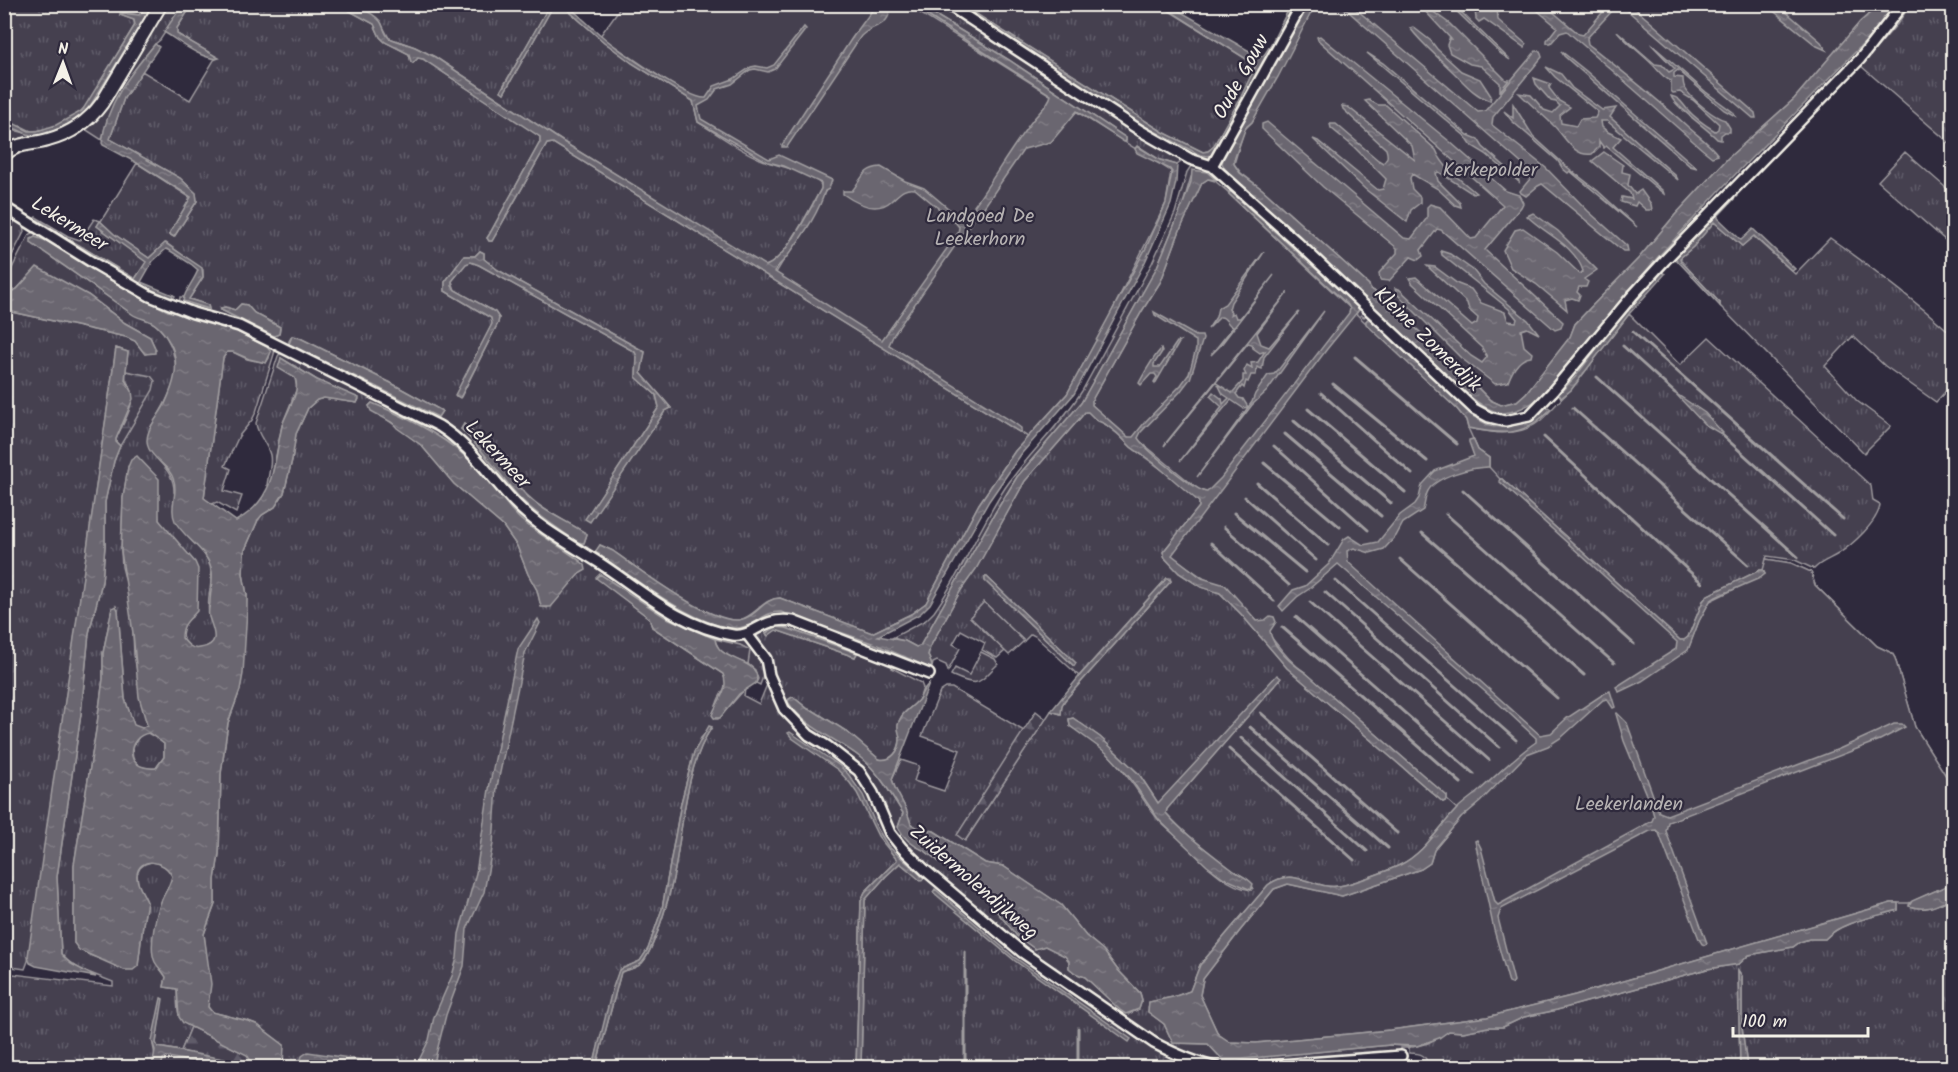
<svg xmlns="http://www.w3.org/2000/svg" width="1958" height="1072" viewBox="0 0 1958 1072" font-family="Kalam,sans-serif">
<defs>
<pattern id="grass-tufts" width="24" height="20" patternUnits="userSpaceOnUse" patternTransform="scale(1.5)"><rect width="24" height="20" fill="#454050"/><path d="M3 7l-1-3M5 7V3M7 7l1-3M15 17l-1-3M17 17v-4M19 17l1-3" fill="none" stroke="#605c69"/></pattern>
<pattern id="forest-firs" width="22" height="20" patternUnits="userSpaceOnUse" patternTransform="scale(1.5)"><rect width="22" height="20" fill="#454050"/><path d="M5 1l3.5 6h-7zM16 11l3.5 6h-7z" fill="#605c69"/></pattern>
<pattern id="wetland-marsh" width="20" height="14" patternUnits="userSpaceOnUse" patternTransform="scale(1.5)"><rect width="20" height="14" fill="#454050"/><path d="M1 5h8M5 5V1M11 12h8M15 12V8" fill="none" stroke="#605c69"/></pattern>
<pattern id="water-ripples" width="26" height="14" patternUnits="userSpaceOnUse" patternTransform="scale(1.5)"><rect width="26" height="14" fill="#6a6670"/><path d="M2 4q2-2 4 0t4 0M15 11q2-2 4 0t4 0" fill="none" stroke="#807c84"/></pattern>
</defs>
<rect width="100%" height="100%" fill="#2f2a3d"/>
<filter id="ink" filterUnits="userSpaceOnUse"><feTurbulence type="fractalNoise" baseFrequency=".0167" numOctaves="2"/><feDisplacementMap in="SourceGraphic" scale="12" xChannelSelector="R" yChannelSelector="G"/><feConvolveMatrix kernelMatrix="1 2 1 2 8 2 1 2 1" color-interpolation-filters="sRGB"/></filter>
<g filter="url(#ink)">
<path fill="url(#grass-tufts)" stroke="#9c989c" stroke-width="1.5" fill-rule="evenodd" d="M 5,5 L 78,5 L 103,11 L 105,7 L 95,5 L 148,5 L 139,15 L 123,12 L 120,15 L 134,20 L 135,25 L 86,106 C 73,120 50,131 31,131 L 21,126 L 5,129 Z
M 166,5 L 183,5 L 160,40 L 155,44 C 129,75 111,99 102,140 L 82,127 Z
M 192,5 L 339,5 L 374,24 L 380,37 L 385,42 L 409,54 L 411,62 L 413,63 L 418,58 L 423,59 L 537,134 L 540,137 L 540,142 L 489,235 L 487,238 L 489,241 L 492,241 L 547,144 L 553,143 L 1019,432 L 1021,428 L 1013,422 L 889,345 L 894,334 L 967,229 L 973,218 L 969,217 L 961,219 L 924,188 L 905,181 L 881,167 C 863,168 861,179 852,191 L 843,191 L 843,194 C 893,226 888,184 915,189 L 955,222 L 959,227 L 958,233 L 881,340 L 775,272 C 776,266 782,263 786,258 C 799,240 819,212 825,191 L 829,189 L 832,180 L 779,155 L 769,159 L 701,119 L 698,105 L 708,101 L 719,88 L 732,84 L 752,70 L 761,70 L 732,128 L 767,147 L 780,150 L 782,147 L 786,148 L 861,36 L 869,29 L 885,22 L 890,16 L 891,5 L 911,5 L 1051,95 L 1050,100 L 1033,120 L 974,206 L 977,210 L 982,210 L 1024,149 L 1051,142 L 1077,111 L 1124,142 L 1126,141 L 1126,138 L 1009,60 L 919,5 L 937,5 L 1123,124 L 1185,159 L 1177,165 L 1160,160 L 1138,146 L 1135,148 L 1138,153 L 1145,155 L 1172,172 L 1166,203 L 1146,248 L 1067,394 L 1015,451 L 979,504 L 926,603 L 911,614 L 872,633 L 780,598 C 763,598 755,617 739,620 C 710,624 639,569 613,551 L 600,545 L 596,552 C 629,574 695,627 734,628 C 757,628 762,611 781,612 L 875,644 L 930,668 L 932,666 L 928,654 L 930,647 L 961,590 L 976,568 L 1025,481 L 1081,417 L 1085,412 L 1088,412 C 1097,420 1106,424 1115,432 C 1121,436 1126,443 1132,448 C 1155,465 1180,481 1199,502 L 1199,507 L 1163,552 L 1165,558 L 1179,573 L 1201,587 L 1220,593 L 1241,614 L 1287,668 L 1443,802 L 1447,800 L 1447,796 L 1306,673 C 1293,665 1272,647 1269,631 L 1276,622 L 1274,617 L 1270,616 L 1265,620 L 1257,621 L 1225,585 L 1202,578 L 1172,556 L 1173,551 L 1359,310 L 1231,191 L 1228,192 L 1224,188 L 1227,185 L 1232,187 L 1360,303 L 1363,312 L 1361,315 L 1364,317 L 1367,314 L 1369,318 L 1366,321 L 1366,324 L 1457,409 L 1466,420 L 1468,428 C 1493,433 1520,438 1541,420 C 1552,410 1560,399 1571,390 L 1629,314 L 1680,365 L 1709,337 L 1871,486 L 1873,501 L 1880,505 C 1878,522 1852,545 1838,554 C 1830,559 1820,562 1814,569 L 1795,560 L 1767,556 L 1766,559 L 1791,563 L 1811,572 L 1815,585 L 1877,646 L 1892,653 L 1895,658 L 1915,727 L 1953,787 L 1953,883 L 1912,901 L 1909,905 C 1928,912 1936,905 1953,898 L 1953,1067 L 1747,1067 L 1742,1027 L 1742,976 L 1738,971 L 1740,1067 L 1429,1067 C 1426,1055 1422,1053 1409,1053 L 1409,1048 L 1401,1048 L 1401,1054 L 1247,1064 L 1219,1064 L 1184,1055 L 1141,1030 L 1111,1008 L 1103,1004 L 1021,947 L 904,846 L 894,833 L 872,786 L 857,765 L 808,730 L 790,712 L 783,702 L 772,677 L 768,653 L 756,638 C 761,621 783,621 797,625 L 897,662 L 892,668 L 921,683 L 923,688 C 922,692 920,697 918,701 C 913,707 905,710 901,717 C 895,728 901,730 900,740 C 899,751 891,762 879,759 L 846,731 L 814,711 L 808,709 L 793,697 L 789,699 L 788,702 C 804,728 838,739 861,758 C 879,772 891,795 903,813 L 898,827 C 904,839 913,846 925,851 L 984,896 L 1017,936 L 1035,949 L 1045,946 L 1065,956 L 1069,961 L 1069,968 L 1075,973 L 1085,977 L 1124,1013 L 1129,1014 L 1139,1009 L 1142,1000 L 1140,993 L 1117,969 L 1103,950 L 1086,936 L 1061,905 L 1003,866 L 985,863 L 934,831 L 918,828 L 911,824 L 906,809 L 895,788 L 892,779 L 901,760 L 919,766 L 914,781 L 944,791 L 960,750 L 922,736 L 940,692 L 946,688 L 952,688 L 1024,731 L 958,834 L 966,840 L 1051,711 L 1061,714 L 1062,704 L 1065,700 L 1171,581 L 1170,578 L 1167,578 L 1079,676 L 1035,636 L 1031,634 L 1024,641 L 984,602 L 970,617 L 1005,651 L 997,658 L 982,650 L 985,643 L 961,630 L 953,644 L 960,648 L 948,671 L 946,665 L 937,661 L 933,663 L 931,672 L 795,620 C 770,615 769,625 748,631 C 731,636 712,629 696,622 C 660,606 629,580 596,557 C 571,540 545,525 522,505 C 494,480 465,423 426,417 L 242,324 L 179,305 L 180,297 L 184,297 L 184,303 L 209,309 L 208,305 L 189,299 L 203,277 L 203,270 L 166,243 L 149,258 L 114,234 L 101,222 L 99,223 L 97,226 L 147,262 L 135,279 L 38,220 L 36,221 L 132,281 L 171,298 L 173,295 L 175,296 L 171,302 L 133,285 L 34,224 L 33,220 L 36,217 L 68,236 L 80,240 L 94,219 L 101,221 L 137,163 L 191,198 L 169,234 L 174,237 L 197,201 L 196,193 L 180,178 L 110,139 L 124,98 L 142,71 L 190,100 L 214,60 L 218,58 L 177,34 L 177,28 ZM 915,28 L 926,28 L 954,44 L 969,62 L 977,67 L 995,73 L 1004,78 L 1017,92 L 1031,101 L 1032,105 L 973,190 L 966,162 L 955,145 L 905,102 L 886,63 L 866,46 L 879,39 ZM 863,53 C 868,58 876,63 880,69 C 886,80 886,94 893,104 C 917,136 975,151 957,202 L 954,203 C 938,191 906,161 888,157 C 868,152 846,159 831,141 L 833,124 ZM 1034,160 L 1053,177 C 1055,200 1055,217 1041,235 C 1036,241 1034,245 1026,244 C 1013,242 1000,228 990,221 L 990,216 L 1029,162 ZM 1131,197 L 1143,200 L 1155,209 L 1131,260 L 1070,362 L 1051,304 L 1083,244 L 1101,224 ZM 833,207 L 861,222 L 880,224 L 901,298 L 878,330 L 788,272 ZM 912,207 L 916,208 L 943,230 L 943,239 L 911,284 L 906,282 L 889,221 L 902,209 ZM 982,229 L 1014,251 L 1010,261 L 992,269 L 977,301 L 951,287 L 949,284 L 948,278 ZM 480,251 L 484,253 L 484,259 L 498,270 L 645,352 L 641,373 L 671,408 L 665,411 L 590,521 L 586,518 L 659,407 L 656,395 L 636,377 L 637,357 L 635,352 L 479,265 L 471,262 L 466,263 L 452,281 L 455,290 L 495,312 L 499,318 L 498,323 L 461,397 L 456,396 L 492,324 L 491,318 L 445,291 L 445,282 L 464,256 L 475,256 ZM 937,297 C 949,303 962,310 976,313 C 987,315 997,314 1008,318 C 1032,328 1048,355 1063,375 L 1050,396 L 1030,417 L 907,341 ZM 241,304 L 247,305 L 254,313 L 280,327 L 279,334 L 274,336 L 221,310 L 221,308 L 225,307 L 235,310 ZM 292,336 L 300,338 L 391,383 L 442,411 L 438,417 L 289,344 L 289,341 ZM 464,424 C 488,445 504,473 527,495 C 544,512 567,521 587,534 L 584,543 L 579,543 C 559,529 536,515 519,497 C 499,475 483,450 461,429 ZM 1470,439 L 1473,439 L 1478,450 L 1489,458 L 1488,467 C 1473,467 1436,476 1428,491 C 1425,496 1425,504 1423,510 L 1403,523 L 1396,536 L 1384,549 L 1370,553 L 1354,548 L 1347,551 L 1348,562 L 1540,735 L 1551,733 L 1567,718 L 1598,696 L 1627,681 L 1676,649 L 1677,642 L 1500,481 L 1500,479 L 1502,479 L 1680,640 L 1684,640 L 1688,637 L 1703,601 L 1708,595 L 1760,570 L 1763,570 L 1765,574 L 1760,578 L 1716,597 L 1710,601 L 1699,621 L 1688,650 L 1642,681 L 1613,696 L 1614,707 L 1613,708 L 1607,698 L 1603,701 L 1562,737 L 1548,746 L 1527,754 L 1480,802 L 1461,818 L 1434,850 L 1430,863 L 1421,869 L 1342,896 L 1288,884 L 1274,889 L 1239,932 L 1203,979 L 1200,995 L 1218,1034 L 1229,1042 L 1256,1043 L 1390,1030 L 1487,1017 L 1575,995 L 1891,903 L 1898,904 L 1898,910 C 1875,917 1842,921 1825,939 L 1809,939 L 1800,942 L 1793,947 L 1749,955 L 1739,964 L 1707,969 L 1557,1010 L 1524,1017 L 1503,1027 L 1488,1027 L 1463,1032 L 1449,1031 L 1428,1043 L 1413,1047 L 1390,1045 L 1242,1059 L 1222,1059 L 1208,1044 L 1173,1043 L 1164,1024 L 1148,1012 L 1149,1002 L 1173,997 L 1190,991 L 1200,965 L 1268,885 C 1294,865 1312,890 1339,886 C 1352,884 1387,871 1400,865 C 1423,854 1438,829 1455,811 C 1462,803 1472,797 1480,790 C 1498,773 1514,754 1536,742 L 1536,738 L 1497,702 L 1338,564 L 1309,589 L 1297,597 L 1283,611 L 1279,606 L 1293,591 L 1305,586 L 1329,564 L 1344,539 L 1349,536 L 1363,545 L 1378,542 L 1400,515 L 1415,504 L 1419,498 L 1422,485 L 1435,471 L 1474,456 ZM 985,577 L 987,577 L 1076,663 L 1074,666 L 985,581 ZM 776,627 L 786,628 L 857,653 L 855,657 L 776,630 L 767,635 L 766,633 ZM 1277,676 L 1280,679 L 1167,809 L 1166,813 C 1185,834 1209,853 1232,870 C 1240,876 1251,878 1253,888 L 1251,890 C 1222,886 1201,858 1181,840 C 1173,833 1164,827 1157,818 C 1141,798 1129,775 1110,756 C 1099,744 1084,735 1070,726 L 1069,719 L 1073,718 L 1100,737 L 1139,774 L 1158,803 L 1161,802 ZM 1617,713 L 1627,723 L 1660,812 L 1667,815 L 1839,749 L 1894,724 L 1902,724 L 1905,727 L 1880,740 L 1669,822 L 1666,830 L 1707,942 L 1705,945 L 1702,944 L 1699,939 L 1659,833 L 1656,830 L 1650,831 L 1501,909 L 1498,918 L 1514,981 L 1512,983 L 1509,983 L 1494,930 L 1475,841 L 1477,840 L 1481,848 L 1495,902 L 1498,905 L 1652,821 L 1654,816 L 1652,809 L 1624,741 L 1616,715 Z
M 353,5 L 562,5 L 604,42 L 632,63 L 693,101 L 698,122 C 718,134 746,155 768,162 C 781,167 817,173 822,187 C 812,204 783,266 763,266 L 565,143 L 435,57 L 415,47 L 389,38 L 380,21 ZM 549,7 L 552,8 L 504,93 L 501,90 Z
M 962,5 L 1160,5 L 1256,65 L 1241,97 L 1213,147 L 1208,151 L 1203,152 L 1163,132 Z
M 1910,5 L 1953,5 L 1953,146 L 1861,66 L 1898,23 Z
M 13,130 L 35,135 L 49,132 L 49,136 L 5,148 L 5,137 Z
M 1905,152 L 1953,194 L 1953,247 L 1878,181 Z
M 1193,163 L 1210,169 L 1221,178 L 1217,179 L 1210,174 L 1191,177 L 1183,204 L 1157,267 L 1081,403 L 1017,477 L 995,513 L 920,646 L 916,647 L 905,641 L 892,638 L 926,620 L 934,612 C 961,574 979,528 1005,488 C 1028,454 1060,426 1082,391 L 1152,263 L 1175,213 L 1187,172 Z
M 5,209 L 23,224 L 24,232 L 5,269 L 6,260 L 5,255 L 5,233 L 9,233 L 14,222 L 5,217 Z
M 1714,222 L 1742,246 L 1753,236 L 1795,274 L 1830,238 C 1873,268 1914,300 1953,335 L 1953,383 L 1936,402 L 1885,366 L 1853,336 L 1825,366 L 1857,401 L 1891,426 L 1864,453 L 1720,306 L 1720,303 L 1681,261 L 1680,258 L 1693,247 Z
M 36,231 L 134,290 L 228,325 L 274,347 L 275,351 L 256,412 L 252,420 L 239,436 L 225,466 L 231,469 L 224,491 L 242,496 L 236,513 L 217,502 L 212,504 L 204,498 L 223,358 L 227,352 L 233,352 L 247,359 L 266,363 L 269,358 L 270,352 L 266,347 L 232,329 L 168,311 L 138,296 L 47,242 L 35,237 L 31,243 C 64,266 97,289 130,312 C 138,318 151,319 158,327 C 171,340 178,359 175,378 C 172,391 165,404 158,416 C 155,420 150,426 149,432 C 142,457 175,464 174,492 L 203,552 C 220,575 205,591 209,615 C 210,623 217,629 215,637 C 213,646 200,651 192,648 C 188,646 185,641 182,638 C 182,628 183,623 192,617 L 164,528 L 159,520 L 158,511 L 128,467 L 123,498 L 121,551 L 122,567 L 128,590 L 133,633 L 134,655 L 149,734 L 157,738 L 164,744 L 164,757 L 156,768 C 134,770 126,757 138,738 L 125,699 L 118,610 L 116,607 L 112,608 L 103,653 L 103,679 L 97,724 L 74,865 L 74,943 C 87,961 118,962 138,966 L 143,924 L 147,902 L 138,884 L 137,874 L 140,868 L 145,864 L 151,862 L 159,863 L 166,866 L 172,876 L 170,887 L 162,899 L 157,916 L 153,940 L 161,970 L 166,977 L 164,987 L 177,989 C 178,1005 174,1018 191,1027 L 181,1051 L 158,1047 L 156,1043 L 162,998 L 153,1045 L 155,1055 L 152,1067 L 5,1067 L 5,973 L 113,986 L 113,982 L 80,969 L 65,959 L 61,954 L 57,877 L 81,714 L 89,633 L 102,582 L 105,546 L 105,502 L 114,461 L 120,446 L 116,442 L 131,407 L 125,380 L 128,352 L 116,348 L 28,961 L 25,969 L 5,966 L 5,308 L 8,311 L 126,337 L 135,341 L 145,354 L 156,350 L 150,337 L 125,323 L 88,295 L 26,280 L 17,289 L 5,294 L 5,282 L 29,235 Z
M 282,351 L 413,415 L 462,446 L 507,498 L 661,607 L 740,638 C 756,649 769,666 760,685 L 756,683 L 758,679 L 755,670 L 748,664 L 749,650 L 740,645 L 715,639 L 691,630 L 597,578 L 649,618 L 652,627 L 723,674 C 730,689 721,690 717,703 C 715,707 716,714 715,719 L 718,719 L 745,689 L 744,696 L 759,704 L 768,682 L 779,705 L 851,767 L 914,863 L 1101,1008 L 1202,1067 L 861,1067 L 865,900 L 886,876 L 900,863 L 923,881 L 897,860 L 865,892 L 861,901 L 856,1067 L 596,1067 L 621,972 C 628,970 637,968 642,963 C 650,954 653,942 658,931 C 665,911 671,890 675,869 C 683,825 686,766 711,728 L 701,738 L 694,753 L 681,803 L 662,909 L 648,949 L 640,961 L 619,970 L 593,1067 L 429,1067 L 409,1065 L 300,1065 L 307,1067 L 281,1067 L 284,1045 L 256,1024 L 248,1021 L 212,1012 L 208,1007 L 207,961 L 204,934 L 215,904 L 215,880 L 219,854 L 221,774 L 225,744 L 228,723 L 240,690 L 247,595 L 243,574 L 244,552 L 258,520 L 262,515 L 275,507 L 284,493 L 292,460 L 296,434 L 308,408 L 317,400 L 324,398 L 357,403 L 359,399 L 317,380 L 281,358 L 283,370 L 295,378 L 297,388 L 282,425 L 272,477 L 269,485 L 267,485 C 268,476 272,465 270,455 C 267,443 257,435 256,423 L 278,356 ZM 372,403 L 412,420 L 454,446 L 480,471 L 520,519 L 559,548 L 581,562 L 585,570 L 579,574 L 547,608 L 541,606 L 537,590 L 528,574 L 517,546 L 503,526 L 454,484 L 421,445 L 369,406 Z
M 981,652 L 995,659 L 998,664 C 978,683 980,688 953,676 L 951,675 L 955,668 L 969,675 Z
M 167,1057 L 224,1067 L 161,1068 L 163,1059 Z
M 1402,1059 L 1419,1062 L 1421,1068 L 1284,1068 Z"/>
<path fill="url(#forest-firs)" stroke="#9c989c" stroke-width="1.5" d="M 1036,711 L 1046,719 L 965,841 L 957,835 Z
M 191,1027 L 248,1055 L 251,1061 L 250,1067 L 237,1067 L 237,1065 L 181,1051 Z"/>
<path fill="url(#wetland-marsh)" stroke="#9c989c" stroke-width="1.5" d="M 126,371 L 151,376 L 155,381 L 153,390 L 120,446 L 116,442 L 116,439 C 122,425 133,409 132,393 C 131,383 124,385 126,371 Z
M 715,639 L 740,645 L 750,650 L 748,664 C 736,660 717,654 715,639 Z"/>
<path fill="#454050" stroke="#9c989c" stroke-width="1.5" d="M 622,5 L 907,5 L 1171,171 L 1166,203 L 1108,319 L 1067,394 L 1028,437 L 774,276 L 831,182 L 764,159 L 699,120 L 694,100 L 600,36 Z
M 1315,5 L 1879,5 L 1860,22 L 1794,99 L 1728,158 L 1675,215 L 1638,259 L 1590,308 L 1575,324 L 1570,337 L 1526,393 L 1517,401 L 1501,405 L 1490,400 L 1440,350 L 1374,291 L 1370,289 L 1369,285 L 1262,189 L 1241,173 L 1234,164 L 1244,130 L 1252,122 Z
M 1208,179 L 1215,181 L 1228,192 L 1229,194 L 1457,409 L 1466,420 L 1468,428 L 1478,450 L 1489,458 L 1489,467 L 1500,479 L 1500,481 L 1677,641 L 1688,649 L 1699,621 L 1710,601 L 1765,574 L 1763,570 L 1766,559 L 1791,563 L 1811,572 L 1815,585 L 1877,646 L 1892,653 L 1895,658 L 1915,727 L 1953,787 L 1953,883 L 1909,903 L 1891,903 L 1575,995 L 1487,1017 L 1390,1030 L 1256,1043 L 1229,1042 L 1218,1034 L 1200,995 L 1203,979 L 1239,932 L 1274,889 L 1288,884 L 1342,896 L 1421,869 L 1430,863 L 1434,850 L 1461,818 L 1457,809 L 1447,800 L 1447,796 L 1306,673 C 1286,660 1275,640 1258,622 C 1236,598 1199,576 1172,556 L 1173,551 L 1211,502 L 1203,493 L 1142,443 L 1128,437 L 1092,405 L 1092,400 L 1142,311 L 1161,281 L 1180,230 L 1202,183 Z
M 984,602 L 1024,641 L 1009,655 L 970,617 Z"/>
<path fill="url(#water-ripples)" stroke="#a19ea0" stroke-width="1.5" fill-rule="evenodd" d="M 148,4 L 153,5 L 87,111 C 76,121 45,139 30,135 C 25,134 21,131 16,129 L 9,132 L 5,137 L 5,129 L 15,124 L 29,131 L 37,131 L 56,125 L 82,111 L 135,25 L 134,20 L 120,15 L 120,13 L 139,15 Z
M 183,4 L 192,5 L 177,28 L 177,34 L 219,58 C 205,62 177,40 164,32 Z
M 339,5 C 353,4 370,10 380,21 C 384,26 384,33 389,38 L 415,47 L 435,57 L 565,143 L 766,266 C 787,258 810,209 821,189 L 821,183 L 784,166 L 768,162 L 698,122 L 693,101 L 632,63 L 604,42 L 562,5 L 567,5 C 579,15 590,26 602,36 C 617,49 689,100 706,98 L 714,86 L 733,79 L 751,67 L 756,66 L 767,68 L 774,65 L 804,27 L 806,29 L 775,69 L 768,72 L 755,69 L 750,70 L 732,84 L 717,89 L 709,100 L 698,106 L 701,119 L 769,159 L 779,155 L 832,180 L 829,189 L 825,191 C 819,212 800,240 786,258 C 782,263 776,266 775,272 L 882,340 L 958,233 L 959,227 L 955,222 L 915,189 C 904,187 899,194 891,201 C 876,214 857,204 843,194 L 843,191 L 852,191 C 862,179 863,168 881,167 L 905,181 L 924,188 L 961,219 L 972,217 L 973,219 L 971,223 L 894,334 L 889,345 L 1013,422 L 1021,428 L 1021,431 L 1019,432 L 553,143 L 547,144 L 492,241 L 489,241 L 487,238 L 489,235 L 540,142 L 540,137 L 423,59 L 418,58 L 413,63 L 411,62 L 409,54 L 385,42 L 380,37 L 374,24 Z
M 876,5 L 891,5 C 889,29 876,22 861,36 L 787,147 L 782,147 L 782,145 L 852,38 Z
M 911,5 L 919,5 L 1009,60 L 1126,138 L 1126,141 L 1124,142 L 1077,111 L 1051,142 L 1024,149 L 982,210 L 977,210 L 974,206 C 994,178 1011,148 1032,121 C 1038,113 1049,105 1051,95 Z
M 955,5 L 962,5 L 1163,132 L 1203,152 L 1208,151 L 1213,147 L 1241,97 L 1256,65 L 1164,7 L 1165,5 L 1169,5 L 1258,56 L 1263,56 C 1272,46 1280,24 1288,11 L 1290,12 L 1278,39 L 1215,152 L 1209,156 L 1200,155 L 1135,121 Z
M 1308,5 L 1315,5 L 1278,77 L 1252,122 L 1246,127 L 1234,160 L 1234,164 L 1240,173 L 1262,189 L 1369,285 L 1370,289 L 1374,291 L 1440,350 L 1490,400 L 1501,405 L 1517,401 L 1526,393 L 1570,337 L 1575,324 L 1590,308 L 1638,259 L 1675,215 L 1728,158 L 1794,99 L 1860,22 L 1879,5 L 1895,5 L 1868,39 L 1721,189 L 1658,257 L 1538,399 C 1507,420 1494,416 1467,394 L 1225,169 L 1222,163 L 1224,155 Z
M 1341,5 L 1351,5 L 1478,112 L 1485,111 L 1536,51 L 1540,51 L 1542,57 L 1493,117 L 1492,125 L 1546,168 L 1588,211 L 1627,246 L 1628,251 L 1623,251 L 1542,184 L 1538,186 L 1526,196 L 1521,193 L 1520,191 L 1530,179 L 1531,172 Z
M 1422,5 L 1424,5 L 1450,24 L 1506,80 L 1509,80 L 1500,91 L 1500,83 L 1481,66 L 1470,64 L 1450,53 L 1447,45 L 1449,39 L 1451,39 L 1423,9 Z
M 1450,5 L 1458,9 L 1510,60 L 1501,54 Z
M 1471,5 L 1481,5 L 1491,12 L 1493,11 L 1494,5 L 1497,5 L 1498,20 L 1526,44 L 1525,48 L 1484,19 L 1479,22 L 1476,19 L 1475,10 Z
M 1531,5 L 1545,5 L 1579,34 L 1583,35 L 1608,6 L 1612,6 L 1613,10 L 1587,38 L 1588,44 C 1622,71 1655,97 1687,126 C 1698,136 1709,143 1718,155 L 1712,157 L 1702,149 L 1567,31 L 1560,33 L 1551,43 L 1547,43 L 1547,40 L 1557,27 Z
M 1621,5 L 1631,5 L 1755,113 L 1756,118 L 1753,118 Z
M 1766,5 L 1778,5 L 1821,42 L 1826,50 L 1817,46 Z
M 549,6 L 552,8 L 504,93 L 501,91 Z
M 1413,27 L 1431,41 L 1437,49 L 1461,71 L 1480,79 L 1491,96 L 1490,101 C 1473,95 1463,81 1450,69 C 1436,55 1422,44 1410,28 Z
M 1617,31 L 1655,64 L 1662,65 L 1669,72 L 1675,69 L 1651,44 L 1706,92 L 1733,112 L 1735,116 L 1724,110 L 1678,70 L 1674,73 L 1674,77 L 1683,78 C 1683,82 1683,85 1685,88 C 1690,98 1715,118 1725,120 L 1730,128 L 1730,132 L 1725,132 L 1721,135 L 1721,140 L 1717,139 C 1708,129 1674,106 1671,96 C 1680,98 1681,102 1687,109 C 1694,117 1705,125 1715,131 L 1718,129 L 1719,124 L 1693,100 L 1680,92 L 1673,93 L 1671,91 L 1671,81 C 1662,77 1659,71 1653,65 C 1641,53 1628,44 1617,31 Z
M 1320,36 L 1449,141 L 1506,191 L 1519,195 L 1523,203 L 1521,207 L 1485,250 L 1563,322 L 1561,328 L 1555,330 L 1441,230 L 1437,229 L 1421,250 L 1423,256 L 1418,260 L 1411,257 L 1389,281 L 1380,280 L 1379,273 L 1397,253 L 1397,248 L 1323,187 L 1262,129 L 1262,124 L 1267,122 L 1404,238 L 1411,239 L 1427,218 L 1427,207 L 1430,204 L 1440,207 L 1471,239 L 1476,238 L 1503,205 L 1318,40 L 1317,37 Z
M 155,44 L 159,47 L 124,98 L 110,139 L 180,178 L 196,193 L 197,201 L 174,237 L 169,234 L 191,197 L 137,163 L 103,145 L 102,143 C 106,103 131,73 155,44 Z
M 1561,51 L 1586,71 L 1697,168 L 1690,166 L 1564,56 Z
M 1367,53 L 1383,63 L 1468,135 L 1478,139 L 1483,147 L 1518,178 L 1519,182 L 1486,154 L 1471,145 L 1465,136 L 1454,127 Z
M 1546,67 L 1561,74 L 1572,88 L 1602,110 L 1616,108 L 1610,117 L 1676,176 L 1678,180 L 1607,121 L 1601,121 L 1602,127 L 1608,132 L 1621,138 L 1613,147 L 1663,191 L 1664,194 L 1606,146 L 1604,148 L 1599,141 L 1599,147 L 1592,154 C 1573,157 1565,136 1553,125 C 1542,114 1530,104 1519,93 L 1531,95 L 1544,110 L 1553,113 L 1560,106 L 1556,102 L 1551,101 L 1536,84 L 1534,78 L 1551,84 L 1549,88 L 1559,101 L 1570,107 L 1560,115 L 1561,123 L 1576,126 L 1580,119 L 1595,118 L 1598,112 L 1555,77 Z
M 1369,100 L 1378,105 L 1386,105 L 1436,150 C 1443,168 1461,180 1476,193 L 1473,194 L 1439,172 L 1436,173 L 1438,181 L 1460,203 L 1461,207 L 1455,205 L 1438,189 L 1412,174 L 1410,178 L 1412,189 L 1420,197 L 1420,203 L 1411,210 L 1407,222 L 1365,189 L 1313,139 L 1318,141 L 1378,190 L 1383,189 L 1386,179 L 1355,148 L 1331,128 L 1330,124 L 1336,124 L 1378,160 L 1383,163 C 1388,159 1388,155 1386,149 L 1343,109 L 1342,106 L 1348,107 L 1415,160 L 1412,146 L 1365,101 Z
M 1513,104 L 1533,136 L 1567,167 L 1598,191 L 1637,227 L 1570,171 L 1568,173 L 1563,169 L 1558,161 L 1512,121 L 1504,111 L 1513,118 Z
M 1137,146 L 1160,160 L 1177,165 L 1176,182 L 1171,204 L 1145,262 L 1074,394 L 1022,453 L 989,501 L 930,604 L 920,614 L 878,636 L 905,641 L 916,647 L 920,646 L 995,513 L 1017,477 L 1081,403 L 1157,267 L 1183,204 L 1191,182 L 1192,170 L 1207,172 L 1216,180 L 1208,179 L 1202,183 L 1180,230 L 1161,281 L 1142,311 L 1092,400 L 1092,405 L 1128,437 L 1133,437 L 1145,422 L 1181,385 L 1189,374 L 1196,349 L 1196,341 L 1155,315 L 1154,312 L 1196,336 L 1202,336 L 1203,339 L 1190,379 L 1180,392 L 1141,432 L 1138,438 C 1145,449 1197,492 1207,492 L 1221,478 L 1349,313 L 1350,309 L 1348,305 L 1229,194 L 1230,191 L 1359,308 L 1358,311 L 1327,349 L 1172,555 L 1202,578 L 1225,585 L 1257,621 L 1265,620 L 1270,616 L 1274,617 L 1276,622 L 1270,631 C 1272,647 1293,665 1306,673 L 1447,796 L 1447,800 L 1443,802 L 1287,668 L 1241,614 L 1220,593 L 1201,587 L 1179,573 L 1165,558 L 1163,552 L 1199,507 L 1199,502 L 1154,463 L 1131,447 L 1117,433 L 1105,424 L 1096,420 L 1088,412 L 1085,412 L 1081,417 L 1025,481 L 976,569 L 961,590 L 930,647 L 928,655 L 932,666 L 930,668 L 875,644 L 781,612 C 762,611 757,628 734,628 C 695,627 629,574 595,552 L 600,545 L 613,551 C 638,569 710,623 739,620 C 756,618 763,598 780,598 L 872,633 L 911,614 L 926,603 L 979,504 L 1015,451 L 1067,394 L 1146,248 L 1166,203 L 1172,172 L 1170,169 L 1137,153 L 1135,149 Z
M 1604,152 L 1623,165 L 1622,172 L 1630,174 L 1628,185 L 1635,194 L 1641,190 L 1651,204 L 1652,210 L 1646,210 L 1637,202 L 1635,206 L 1621,202 L 1622,197 L 1632,199 L 1630,193 L 1592,161 Z
M 1735,194 L 1737,196 L 1718,216 L 1718,218 L 1741,240 L 1753,229 L 1795,269 L 1792,271 L 1754,236 L 1742,246 L 1714,222 L 1693,247 L 1680,258 L 1681,261 L 1720,303 L 1720,306 L 1675,258 Z
M 1533,213 L 1558,231 L 1597,270 L 1584,279 L 1588,282 L 1586,287 L 1579,287 L 1577,292 L 1580,295 L 1578,300 L 1572,298 L 1565,300 L 1567,310 L 1536,284 L 1511,268 L 1503,250 L 1515,230 L 1523,228 L 1557,252 L 1580,274 L 1583,271 C 1574,244 1546,235 1527,216 Z
M 37,220 L 135,279 L 146,262 L 97,226 L 100,221 L 114,234 L 149,258 L 165,243 L 202,268 L 203,277 L 189,299 L 208,305 L 209,309 L 183,301 C 185,290 194,281 198,270 L 191,264 L 169,250 L 166,249 L 153,261 L 141,282 L 173,295 L 171,298 L 132,281 L 37,222 Z
M 35,237 L 47,241 L 138,296 L 168,311 L 232,329 L 267,347 L 271,352 L 266,363 L 249,359 L 233,352 L 227,352 L 223,358 L 204,498 L 236,521 C 276,499 273,465 282,426 C 286,412 301,393 295,378 L 278,368 L 281,358 L 317,380 L 359,398 L 357,403 L 324,398 L 317,400 L 308,408 L 296,434 L 292,460 L 284,493 L 275,507 L 262,515 L 258,520 L 244,552 L 243,574 L 247,595 L 247,609 L 243,674 L 240,690 L 228,723 L 225,744 L 221,774 L 219,854 L 215,880 L 215,904 L 204,934 L 211,984 L 208,1007 L 212,1012 L 248,1021 L 256,1024 L 284,1045 L 283,1067 L 250,1067 L 251,1061 L 247,1055 L 183,1023 L 179,1017 L 177,989 L 164,987 L 166,977 C 163,971 158,968 155,962 C 148,947 156,912 163,897 C 167,889 170,885 172,876 C 165,860 139,856 137,875 C 136,885 144,893 147,902 L 143,924 L 138,966 L 133,970 L 124,970 L 79,950 L 74,943 L 74,865 L 97,724 L 103,679 L 103,653 L 112,608 L 116,606 L 118,610 L 125,699 L 134,725 L 142,728 L 147,725 L 139,697 L 133,633 L 121,551 L 123,498 L 128,467 L 131,460 L 137,456 L 159,479 L 159,520 L 195,562 L 198,569 L 197,611 C 188,621 182,624 182,638 C 187,644 192,650 200,648 C 222,645 213,630 209,617 C 208,613 209,607 210,603 C 210,593 213,581 212,572 C 209,550 184,539 175,521 C 169,507 178,494 174,481 C 171,467 155,461 149,449 C 141,433 159,417 165,404 C 173,386 180,367 172,347 C 168,339 163,330 156,325 C 149,319 139,319 132,314 C 98,290 65,266 31,243 L 31,239 ZM 149,733 L 164,744 L 164,757 L 156,768 C 122,771 127,736 149,733 Z
M 480,251 L 484,253 L 484,259 L 498,270 L 645,352 L 641,373 L 671,408 L 665,411 L 590,522 L 585,519 L 659,407 L 656,395 L 636,377 L 637,357 L 635,352 L 479,265 L 471,262 L 466,264 L 452,281 L 452,286 L 455,290 L 495,312 L 499,318 L 498,323 L 460,398 L 455,395 L 492,324 L 491,318 L 445,291 L 445,282 L 464,256 L 475,256 Z
M 1441,251 L 1450,254 L 1473,270 L 1484,284 L 1528,320 L 1539,334 L 1527,328 L 1521,330 L 1524,346 L 1532,353 L 1531,357 C 1519,358 1512,371 1508,382 L 1495,384 L 1461,358 L 1397,294 L 1395,288 L 1399,289 L 1471,356 L 1482,363 L 1487,357 L 1482,348 L 1412,283 L 1409,278 L 1416,277 L 1472,326 L 1477,323 L 1478,318 L 1469,310 L 1467,303 L 1427,266 L 1435,267 L 1458,284 L 1471,289 L 1481,303 L 1505,312 L 1508,321 L 1516,322 L 1517,319 L 1509,309 L 1442,255 Z
M 1264,252 L 1231,302 L 1229,309 L 1231,312 L 1230,315 L 1234,313 L 1236,318 L 1240,318 L 1274,275 L 1220,346 L 1211,355 L 1233,327 C 1227,325 1226,316 1220,317 L 1208,329 L 1216,317 L 1218,308 L 1225,304 Z
M 37,267 L 88,295 L 125,323 L 150,337 L 155,348 L 155,353 L 145,354 L 135,341 L 126,337 L 8,311 L 5,308 L 5,294 L 17,289 Z
M 1662,272 L 1665,274 L 1629,314 L 1571,390 L 1561,398 L 1559,394 L 1576,376 L 1609,332 Z
M 1288,292 L 1257,333 L 1261,344 L 1269,347 L 1299,312 L 1264,357 L 1262,369 L 1257,367 L 1256,375 L 1251,375 L 1248,382 L 1246,381 L 1244,388 L 1242,386 L 1236,394 L 1239,398 L 1243,399 L 1248,407 L 1243,408 L 1231,400 L 1180,461 L 1222,407 L 1210,396 L 1213,392 L 1222,399 L 1223,404 L 1229,398 L 1223,394 L 1218,384 L 1232,393 L 1243,381 L 1243,375 L 1246,375 L 1244,371 L 1247,365 L 1252,368 L 1251,363 L 1258,362 L 1265,351 L 1260,353 L 1253,348 L 1252,344 L 1248,343 L 1164,446 L 1165,444 Z
M 241,304 L 247,305 L 254,313 L 280,327 L 279,334 L 274,336 L 221,310 L 221,308 L 225,307 L 235,310 Z
M 1324,311 L 1267,391 L 1252,405 L 1197,477 L 1252,402 L 1255,394 L 1268,375 L 1274,374 L 1279,369 Z
M 1369,318 L 1473,416 C 1498,436 1525,426 1546,406 L 1551,409 C 1524,437 1504,435 1468,428 L 1466,420 L 1457,409 L 1366,324 L 1366,321 Z
M 292,336 L 300,338 L 391,383 L 442,411 L 438,417 L 289,344 Z
M 1180,341 L 1155,384 L 1154,382 L 1157,377 L 1155,374 L 1151,374 L 1141,385 L 1139,383 C 1146,370 1151,360 1161,349 L 1162,352 L 1154,364 L 1154,367 L 1160,367 L 1177,342 Z
M 116,348 L 128,352 L 125,380 L 132,391 L 133,399 L 116,439 L 116,442 L 120,446 L 114,461 L 105,502 L 105,546 L 102,582 L 89,633 L 81,714 L 57,877 L 61,954 L 71,964 L 96,977 L 36,966 L 30,963 L 28,956 Z
M 1675,393 L 1705,413 L 1723,433 L 1721,434 L 1704,424 Z
M 372,403 C 411,419 450,439 480,470 C 494,486 505,505 521,520 C 541,537 565,548 585,565 L 586,570 L 579,574 L 551,607 L 541,607 L 537,590 L 528,574 L 517,546 L 503,526 L 454,484 L 421,445 L 397,428 L 393,423 L 371,411 L 369,406 Z
M 464,424 C 488,445 504,471 525,494 C 542,511 567,521 587,534 L 584,543 L 579,543 C 559,529 536,515 519,497 C 499,474 483,449 461,429 Z
M 1473,439 L 1478,450 L 1489,458 L 1489,467 C 1473,467 1436,476 1428,491 C 1425,496 1425,504 1423,510 L 1403,523 L 1396,536 L 1384,549 L 1370,553 L 1354,548 L 1347,551 L 1348,562 L 1540,735 L 1551,733 L 1567,718 L 1605,693 L 1610,691 L 1615,707 L 1613,708 L 1607,699 L 1603,700 L 1562,737 L 1548,746 L 1527,754 L 1480,802 L 1461,818 L 1434,850 L 1430,863 L 1421,869 L 1342,896 L 1288,884 L 1274,889 L 1239,932 L 1203,979 L 1200,995 L 1218,1034 L 1230,1042 L 1256,1043 L 1390,1030 L 1487,1017 L 1575,995 L 1891,903 L 1898,903 L 1898,910 C 1875,917 1842,921 1825,939 L 1809,939 L 1800,942 L 1793,947 L 1749,955 L 1739,964 L 1707,969 L 1557,1010 L 1524,1017 L 1503,1027 L 1488,1027 L 1463,1032 L 1449,1031 L 1439,1038 L 1417,1046 L 1390,1045 L 1242,1059 L 1222,1059 L 1208,1044 L 1173,1043 L 1164,1024 L 1148,1012 L 1149,1002 L 1173,997 L 1190,991 L 1200,965 L 1268,885 C 1294,865 1312,890 1339,886 C 1352,884 1387,871 1400,865 C 1423,854 1438,829 1455,811 C 1462,803 1472,797 1480,790 C 1499,773 1515,756 1536,742 L 1536,738 L 1497,702 L 1338,564 L 1309,589 L 1297,597 L 1283,611 L 1279,606 L 1293,590 L 1305,586 L 1329,564 L 1344,539 L 1349,536 L 1363,545 L 1378,542 L 1400,515 L 1415,504 L 1419,498 L 1422,485 L 1435,471 L 1474,456 L 1469,442 L 1469,440 Z
M 1500,479 L 1502,479 L 1680,640 L 1684,640 L 1688,637 L 1703,601 L 1708,595 L 1760,570 L 1763,570 L 1765,574 L 1760,578 L 1716,597 L 1710,601 L 1699,621 L 1688,650 L 1642,681 L 1619,692 L 1616,687 L 1676,649 L 1677,642 L 1499,481 Z
M 600,574 L 665,617 L 715,639 C 717,663 764,658 756,683 L 739,694 L 720,718 L 714,718 L 712,715 C 717,701 730,689 723,674 L 652,627 L 649,618 L 596,578 Z
M 985,577 L 987,577 L 1076,663 L 1074,666 L 985,581 Z
M 1167,578 L 1171,581 L 1065,700 L 1062,705 L 1061,714 L 1051,711 L 1082,673 Z
M 538,619 L 540,623 L 525,653 L 497,787 L 493,844 L 484,892 L 467,929 L 464,966 L 446,1015 L 433,1067 L 307,1068 L 299,1065 L 302,1056 L 308,1052 L 398,1065 L 416,1066 L 429,1040 L 434,1017 L 452,976 L 457,958 L 459,934 L 476,873 L 490,783 L 518,649 Z
M 776,627 L 786,628 L 857,653 L 855,657 L 776,630 L 768,636 L 766,633 Z
M 1277,675 L 1281,678 L 1167,809 L 1166,813 C 1184,834 1208,851 1230,868 C 1237,874 1247,877 1253,884 L 1251,890 L 1224,878 L 1207,866 L 1159,820 L 1130,778 L 1108,754 L 1070,726 L 1069,719 L 1073,718 L 1100,737 L 1139,774 L 1158,803 Z
M 929,684 L 892,779 L 895,788 L 906,809 L 911,824 L 918,828 L 934,831 L 985,863 L 1003,866 L 1061,905 L 1086,936 L 1103,950 L 1117,969 L 1140,993 L 1142,1000 L 1139,1009 L 1126,1014 L 1120,1010 L 1085,977 L 1075,973 L 1069,968 L 1069,961 L 1065,956 L 1045,946 L 1035,949 L 1017,936 L 984,896 L 925,851 C 913,846 904,839 898,827 L 903,813 C 891,794 879,772 861,758 C 838,739 805,728 788,702 L 789,699 L 793,697 L 808,709 L 814,711 L 846,731 L 879,759 C 891,762 900,751 900,739 C 900,734 897,730 898,725 C 900,713 912,708 919,699 C 923,693 922,689 929,684 Z
M 1617,713 L 1627,723 L 1659,812 L 1667,815 L 1839,749 L 1894,724 L 1902,724 L 1905,727 L 1880,740 L 1668,822 L 1666,831 L 1707,943 L 1705,945 L 1702,944 L 1699,939 L 1659,833 L 1656,830 L 1650,831 L 1501,909 L 1498,918 L 1514,981 L 1512,984 L 1509,983 L 1494,930 L 1475,841 L 1477,840 L 1481,848 L 1495,902 L 1498,905 L 1652,821 L 1654,816 L 1652,809 L 1624,741 L 1616,714 Z
M 709,726 L 712,727 C 686,765 683,825 675,869 C 671,890 665,911 658,931 C 653,942 650,954 642,963 C 637,968 628,970 621,972 L 596,1067 L 593,1067 L 612,990 L 619,970 L 640,961 L 648,949 L 662,909 L 681,803 L 694,752 Z
M 790,732 L 840,766 L 848,774 L 863,795 L 877,828 L 888,846 L 924,878 L 921,881 L 900,863 L 886,876 L 865,900 L 861,1067 L 856,1067 L 861,901 L 865,892 L 897,860 L 878,836 L 857,793 L 850,783 L 838,770 L 792,738 L 788,733 Z
M 1953,883 L 1953,898 C 1936,905 1928,912 1909,906 L 1912,901 Z
M 935,889 L 1014,957 L 1131,1039 L 1129,1042 L 1015,961 L 933,892 Z
M 1738,970 L 1742,976 L 1742,1027 L 1747,1067 L 1740,1067 Z
M 161,998 L 163,999 L 156,1043 L 158,1047 L 229,1060 L 235,1063 L 237,1067 L 224,1067 L 167,1057 L 163,1059 L 161,1067 L 152,1067 L 155,1050 L 152,1041 Z"/>
<g fill="none" stroke-linecap="round" stroke-linejoin="round">
<path stroke="#a19ea0" stroke-width="3" d="M 1633,332 L 1843,519
M 1623,346 L 1675,393
M 1355,357 L 1457,444
M 1597,377 L 1798,557
M 1333,384 L 1427,461
M 1321,393 L 1412,474
M 1573,408 L 1748,565
M 1308,409 L 1405,492
M 1294,421 L 1391,503
M 1285,434 L 1381,516
M 1721,434 L 1833,535
M 1544,437 L 1702,583
M 1274,446 L 1368,530
M 1264,463 L 1340,527
M 1257,483 L 1328,545
M 1463,490 L 1634,644
M 1245,497 L 1316,560
M 1234,513 L 1305,572
M 1446,514 L 1614,663
M 1224,527 L 1289,585
M 1422,533 L 1584,675
M 1211,543 L 1274,601
M 1400,559 L 1557,698
M 1336,581 L 1516,740
M 1325,592 L 1499,747
M 1310,602 L 1489,760
M 1296,617 L 1474,774
M 1282,627 L 1461,783
M 1261,713 L 1397,833
M 1250,727 L 1388,848
M 1241,738 L 1367,851
M 1229,749 L 1354,860
M 1078,1028 L 1078,1068
M 965,1068 L 965,952"/>
<defs>
<path id="minor" d="M 947,4 L 1141,131 L 1190,159 L 1212,166 L 1296,241 L 1474,409 L 1489,417 L 1505,421 L 1529,416 L 1552,392 L 1632,296 L 1665,260 L 1860,59 L 1903,4
M 1212,166 L 1302,4
M 4,207 L 95,264 L 150,296 L 193,313 L 239,326 L 439,426 C 471,446 490,477 516,504 C 539,528 570,544 598,562 C 640,589 680,627 733,635 C 748,637 757,626 771,622 C 778,620 786,620 793,621 L 929,674
M 747,634 L 766,659 L 769,675 L 784,709 L 809,735 L 827,746 L 859,771 L 873,793 L 890,833 L 902,848 L 925,870 L 1022,952 L 1154,1043 C 1175,1054 1195,1063 1218,1068
M 1241,1068 L 1401,1056"/>
<path id="tertiary" d="M 4,155 C 17,142 32,145 48,140 C 70,134 89,121 102,103 L 161,4"/>
</defs>
<use href="#minor" stroke="#f4f1e8" stroke-width="14"/>
<use href="#tertiary" stroke="#f4f1e8" stroke-width="16"/>
<use href="#minor" stroke="#2f2a3d" stroke-width="9"/>
<use href="#tertiary" stroke="#2f2a3d" stroke-width="12"/>
</g>
</g>
<g text-anchor="middle" dominant-baseline="central" stroke-width="4.5" stroke-linejoin="round" paint-order="stroke">
<g font-size="20" fill="#f4f1e8" stroke="#2f2a3d">
<text transform="translate(1242 77) rotate(-61)">Oude Gouw</text>
<text transform="translate(69 225) rotate(32)">Lekermeer</text>
<text transform="translate(1427 340) rotate(44)">Kleine Zomerdijk</text>
<text transform="translate(497 455) rotate(47)">Lekermeer</text>
<text transform="translate(973 883) rotate(41)">Zuidermolendijkweg</text>
</g>
<g font-size="20" fill="#b7b3b3" stroke="#2f2a3d">
<text x="1490" y="171">Kerkepolder</text>
<text x="980" y="217">Landgoed De<tspan x="980" dy="23">Leekerhorn</tspan></text>
<text x="1629" y="805">Leekerlanden</text>
</g>
</g>
<rect width="1958" height="1072" fill="none" stroke="#2f2a3d" stroke-width="24"/>
<rect x="12" y="12" width="1934" height="1048" fill="none" stroke="#f4f1e8" stroke-width="2" filter="url(#ink)"/>
<g transform="translate(63 63) rotate(1)" stroke="#2f2a3d" stroke-width="4.5" paint-order="stroke">
<path d="M0-4.5L10 22L0 15L-10 22Z" fill="#f4f1e8"/>
<text y="-9" font-size="16" font-weight="bold" text-anchor="middle" fill="#f4f1e8">N</text>
</g>
<path d="M1733 1027v9h135v-9" fill="none" stroke="#f4f1e8" stroke-width="3"/>
<text x="1742" y="1027" font-size="18" fill="#f4f1e8" stroke="#2f2a3d" stroke-width="4.5" paint-order="stroke">100 m</text>
</svg>
